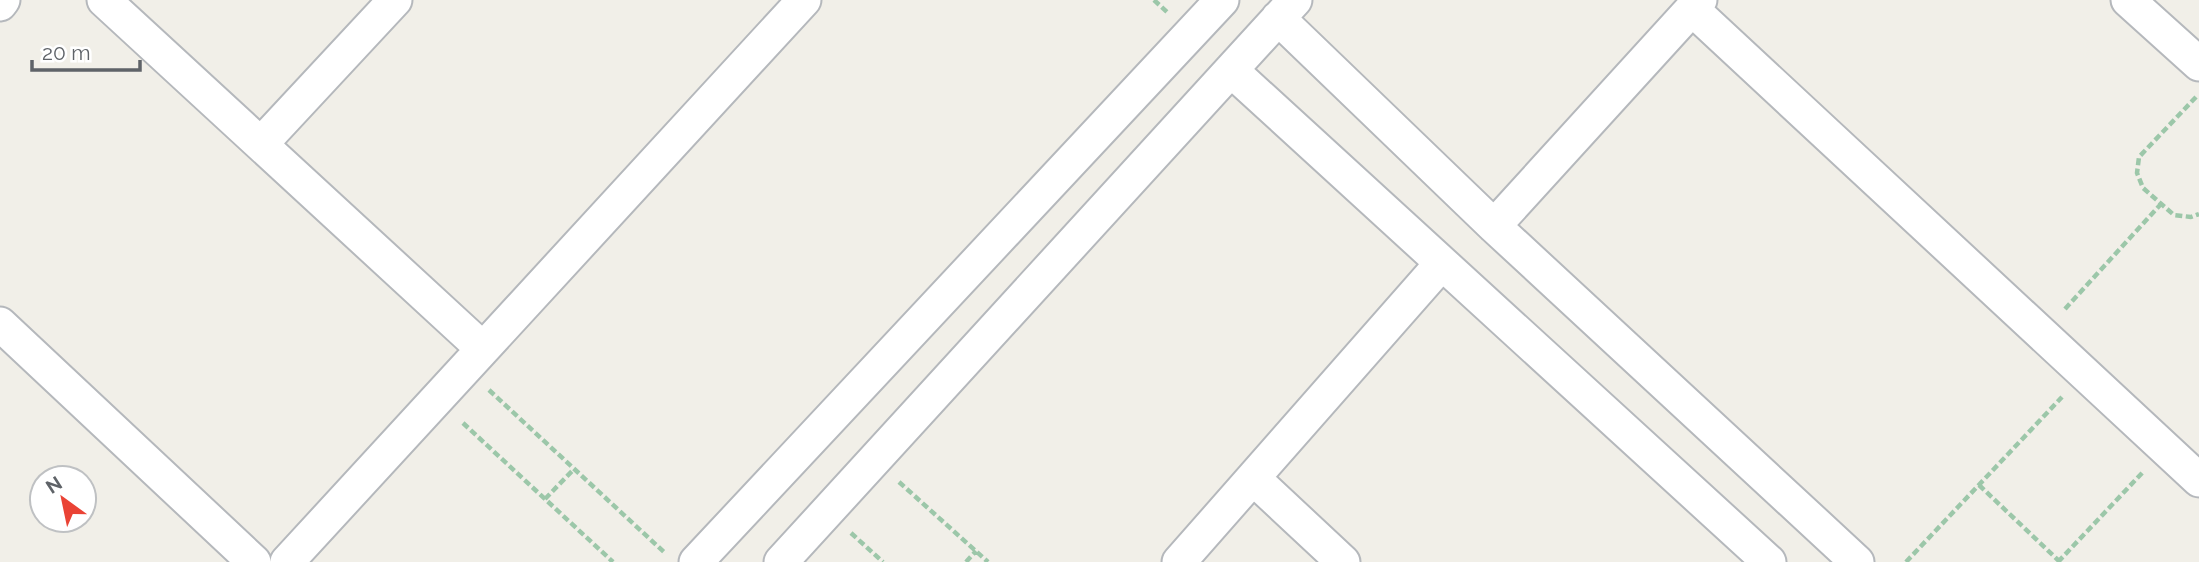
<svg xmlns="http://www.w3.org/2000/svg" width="2199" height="562" viewBox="0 0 2199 562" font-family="Raleway,sans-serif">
<rect width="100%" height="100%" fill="#f1efe8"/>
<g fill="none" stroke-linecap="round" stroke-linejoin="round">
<defs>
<path id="minor" d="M 104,0 L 483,349
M 2128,0 L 2199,64
M 0,4 L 3,0
M 1692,9 L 2199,480
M 1278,18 L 1494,226 L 1857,562
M 1231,70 L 1769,562
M 261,144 L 395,0
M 1494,226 L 1700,0
M 0,324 L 254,562
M 1253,478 L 1343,562
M 287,562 L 804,0
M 696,562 L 1222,0
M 781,562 L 1295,0
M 1179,562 L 1442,263"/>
</defs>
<use href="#minor" stroke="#b5b8bc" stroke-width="37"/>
<path stroke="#9cc7a9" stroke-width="4.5" stroke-dasharray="7 3.5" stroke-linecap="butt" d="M 1154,0 L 1167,12
M 2196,97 L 2139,157 L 2137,173 L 2143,188 L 2174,215 L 2191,217 L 2199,214
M 2065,309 L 2161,204
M 489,390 L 665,553
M 463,423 L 613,562
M 899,482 L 988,562
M 1979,485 L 2059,561
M 545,499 L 574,469
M 851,533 L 883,562
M 966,562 L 976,551
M 1906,562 L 2062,397
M 2058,562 L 2143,472"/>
<use href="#minor" stroke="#fff" stroke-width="33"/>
</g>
<g transform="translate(63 499) rotate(327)"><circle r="33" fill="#ffffff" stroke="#bfc1c3" stroke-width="2"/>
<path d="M0-5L12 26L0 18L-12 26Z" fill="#ea4335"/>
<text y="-10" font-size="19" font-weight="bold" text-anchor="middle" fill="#5f6368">N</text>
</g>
<path d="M32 60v10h108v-10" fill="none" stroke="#5f6368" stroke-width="3.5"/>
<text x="42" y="60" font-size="21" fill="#5f6368" stroke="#ffffff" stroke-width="5" paint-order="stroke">20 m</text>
</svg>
